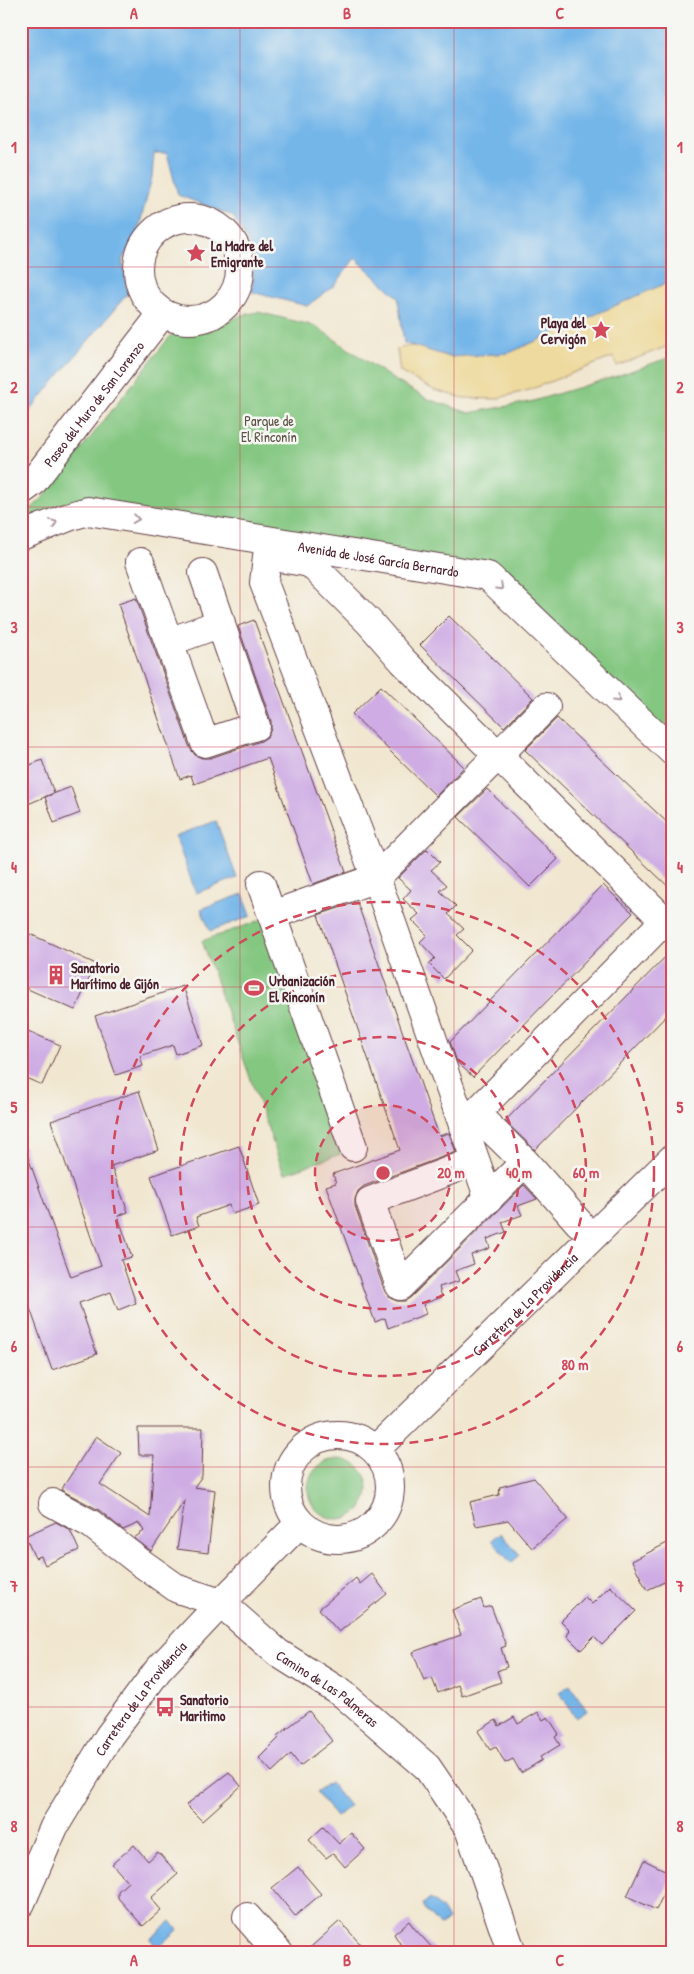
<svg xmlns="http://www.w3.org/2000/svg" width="694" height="1974" viewBox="0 0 694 1974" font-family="'Patrick Hand',sans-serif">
<rect width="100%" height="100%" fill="#f6f6f2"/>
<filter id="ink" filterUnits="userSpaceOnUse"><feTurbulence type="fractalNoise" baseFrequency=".02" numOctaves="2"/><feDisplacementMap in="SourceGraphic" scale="10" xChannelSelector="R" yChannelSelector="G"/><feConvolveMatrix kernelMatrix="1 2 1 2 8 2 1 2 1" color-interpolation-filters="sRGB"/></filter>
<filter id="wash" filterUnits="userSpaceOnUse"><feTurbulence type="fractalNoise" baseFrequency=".0096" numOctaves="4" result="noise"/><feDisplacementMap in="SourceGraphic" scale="20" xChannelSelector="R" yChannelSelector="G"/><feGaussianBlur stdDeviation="1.12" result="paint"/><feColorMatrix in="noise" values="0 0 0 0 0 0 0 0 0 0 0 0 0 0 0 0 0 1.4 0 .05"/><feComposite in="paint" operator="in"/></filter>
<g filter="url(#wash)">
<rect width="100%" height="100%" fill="#f1e7d0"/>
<path fill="#84c781" stroke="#677356" d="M 258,312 L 315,326 L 394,380 L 428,399 L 469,413 L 530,402 L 617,376 L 673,356 L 673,752 L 488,576 L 88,511 L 21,524 L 21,517 L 43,498 L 175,330 L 210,331 L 242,315 Z
M 264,919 L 346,1152 L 284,1174 L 202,941 Z
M308 1489a30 30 0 1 1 60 0a30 30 0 1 1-60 0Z"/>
<path fill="#eeda9e" stroke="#9c7c64" d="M 673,267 L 673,344 L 617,366 L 613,357 L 529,390 L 495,399 L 463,398 L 434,390 L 400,372 L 397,349 L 410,346 L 460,349 Z"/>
<path fill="#75b6e9" stroke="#606a8a" d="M 21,21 L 673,21 L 673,280 L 509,353 L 450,357 L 404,343 L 398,297 L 355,258 L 335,285 L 307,306 L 252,292 L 254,262 L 249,244 L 233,216 L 178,195 L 167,153 L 154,153 L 152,177 L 138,231 L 122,260 L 128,293 L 21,421 Z
M 216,821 L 237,878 L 196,893 L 175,836 Z
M 243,894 L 251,916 L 210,931 L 201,909 Z
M 501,1533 L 520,1555 L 511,1563 L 492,1540 Z
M 570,1685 L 587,1711 L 576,1718 L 559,1692 Z
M 330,1782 L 349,1806 L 336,1817 L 316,1792 Z
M 429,1899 C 439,1904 443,1910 448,1920 L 441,1925 C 432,1919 427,1914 423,1904 Z
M 171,1921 L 178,1930 L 158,1948 L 150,1939 Z"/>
<g id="blocks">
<path fill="#cfade4" d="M 136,598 L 190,748 L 195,755 L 202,758 L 210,758 L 261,741 L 267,737 L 271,729 L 271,721 L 238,626 L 254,620 L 346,872 L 313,884 L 268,758 L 194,784 L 191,775 L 180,779 L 118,604 Z
M 449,616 L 533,698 L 504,727 L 420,645 Z
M 381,686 L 464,767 L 436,796 L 352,714 Z
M 557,718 L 673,828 L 673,891 L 525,750 Z
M 42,760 L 54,793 L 21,807 L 21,769 Z
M 71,787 L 80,813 L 54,823 L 45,797 Z
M 487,789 L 558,859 L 530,887 L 458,817 Z
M 427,849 L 440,862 L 431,870 L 447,885 L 440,891 L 456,906 L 448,914 L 464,929 L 457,935 L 472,950 L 444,979 L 429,964 L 435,958 L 420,942 L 427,935 L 412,920 L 419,914 L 403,899 L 411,890 L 398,878 Z
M 603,885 L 633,913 L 473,1077 L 457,1062 L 450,1042 Z
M 357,902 L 439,1136 L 449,1133 L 456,1152 L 364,1186 L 358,1191 L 355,1199 L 355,1206 L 385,1292 L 390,1298 L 397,1301 L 405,1301 L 411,1297 L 524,1185 L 537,1199 L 518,1206 L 522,1215 L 502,1222 L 506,1232 L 487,1239 L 490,1248 L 471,1255 L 474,1264 L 455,1271 L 459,1281 L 439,1287 L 442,1297 L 423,1304 L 426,1314 L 388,1328 L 385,1318 L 375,1322 L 326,1186 L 336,1183 L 333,1174 L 400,1150 L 318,915 Z
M 21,930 L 96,964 L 75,1010 L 21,986 Z
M 673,949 L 673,1009 L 535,1150 L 505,1121 Z
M 183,986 L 203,1045 L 176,1054 L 173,1045 L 140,1056 L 143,1066 L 116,1075 L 95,1016 Z
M 21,1028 L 60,1045 L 42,1085 L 21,1076 Z
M 139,1091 L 159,1150 L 111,1166 L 128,1212 L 118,1216 L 132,1257 L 121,1260 L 136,1303 L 118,1310 L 111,1292 L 79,1303 L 97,1354 L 52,1370 L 21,1283 L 21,1147 L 24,1146 L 71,1277 L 101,1266 L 51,1121 Z
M 239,1146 L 259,1205 L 232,1214 L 229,1205 L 196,1217 L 199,1226 L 172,1235 L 151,1176 Z
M 138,1428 L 203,1428 L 202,1476 L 194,1487 L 215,1490 L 208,1553 L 177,1549 L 185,1500 L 151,1551 L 134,1538 L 144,1531 L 139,1523 L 123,1530 L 99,1510 L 61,1490 L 96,1436 L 121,1453 L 100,1484 L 150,1517 L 154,1455 L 139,1455 Z
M 534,1478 L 568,1519 L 532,1548 L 508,1520 L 476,1526 L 470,1502 L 499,1495 L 500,1487 Z
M 56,1522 L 70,1530 L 79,1550 L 45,1565 L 41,1556 L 35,1558 L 25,1536 Z
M 673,1540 L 673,1578 L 647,1590 L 632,1561 Z
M 372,1574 L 387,1594 L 339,1632 L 319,1609 L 356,1578 L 360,1584 Z
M 610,1586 L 636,1611 L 602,1645 L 594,1637 L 581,1650 L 567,1636 L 570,1630 L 561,1621 L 585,1597 L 592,1604 Z
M 481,1599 L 484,1608 L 491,1606 L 506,1646 L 501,1648 L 507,1667 L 497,1671 L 501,1682 L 462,1696 L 458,1685 L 438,1693 L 432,1678 L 424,1681 L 413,1652 L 461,1635 L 452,1610 Z
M 309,1711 L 332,1741 L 300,1766 L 291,1754 L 272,1772 L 259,1758 L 279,1738 L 277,1736 Z
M 538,1712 L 543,1720 L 548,1717 L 559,1734 L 555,1737 L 560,1745 L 540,1757 L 542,1760 L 521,1773 L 513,1759 L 505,1763 L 496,1747 L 490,1750 L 478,1731 L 496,1720 L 499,1726 L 514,1717 L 518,1724 Z
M 229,1772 L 241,1786 L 202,1821 L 186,1805 Z
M 323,1827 L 339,1844 L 351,1833 L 365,1849 L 345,1867 L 333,1853 L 326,1858 L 309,1840 Z
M 134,1845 L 148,1861 L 158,1852 L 178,1874 L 151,1898 L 161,1910 L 143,1926 L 118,1898 L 118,1891 L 128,1882 L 112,1864 Z
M 644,1860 L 673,1874 L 656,1910 L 627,1896 Z
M 298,1867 L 321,1894 L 295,1916 L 272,1888 Z
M 340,1921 L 368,1953 L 304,1953 Z
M 409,1921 L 414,1928 L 437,1953 L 406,1953 L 394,1934 Z"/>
</g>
</g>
<g filter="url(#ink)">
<use href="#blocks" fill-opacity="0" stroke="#633d44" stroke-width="1"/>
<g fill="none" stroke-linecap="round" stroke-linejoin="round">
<defs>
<g id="minor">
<circle cx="189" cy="269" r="51"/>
<path id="s1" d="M 21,491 L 32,483 L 162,314"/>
<path id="s2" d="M 21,536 L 71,516 L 88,511 L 488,576 L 673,752"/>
<path d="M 140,562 L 205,743 L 256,726 L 203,573"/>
<path d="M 169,642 L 221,623"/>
<path d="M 261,884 L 353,1147"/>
<path d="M 272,915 L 376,878 L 546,707"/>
<path d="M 476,1114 L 525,1162 L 579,1223"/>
<path d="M 463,1126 L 664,921"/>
<path d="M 475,1161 L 370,1201 L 400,1286 L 525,1162"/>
<path d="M 489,1199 L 376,878 L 264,583 L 267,556 L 310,563 L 369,622 L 403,661 L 673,929"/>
<circle cx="338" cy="1487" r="52"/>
<path id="s3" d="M 375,1450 L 673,1158"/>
<path id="s4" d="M 53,1503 L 91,1524 L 137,1560 L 178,1589 L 221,1603 L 278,1653 L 343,1694 L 427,1767 L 469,1829 L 512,1953"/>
<path id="s5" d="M 21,1903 L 54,1827 L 109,1736 L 158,1670 L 221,1603 L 299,1524"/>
<path d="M 247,1917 L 279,1953"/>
</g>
</defs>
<use href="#minor" stroke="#633d44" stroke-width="30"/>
<use href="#minor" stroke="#fff" stroke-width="28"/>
</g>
<defs><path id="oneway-chevron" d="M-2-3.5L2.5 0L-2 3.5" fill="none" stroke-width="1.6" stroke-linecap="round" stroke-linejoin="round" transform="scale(1.25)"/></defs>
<g stroke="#ae9aa0">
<use href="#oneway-chevron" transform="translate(136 519) rotate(9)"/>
<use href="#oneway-chevron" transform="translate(54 523) rotate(-22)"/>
<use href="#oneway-chevron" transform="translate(500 587) rotate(44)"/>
<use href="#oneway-chevron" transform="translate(617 699) rotate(44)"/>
</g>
</g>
<path fill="none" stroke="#d1495b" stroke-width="1" stroke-opacity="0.55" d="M 240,21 L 240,1953M 454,21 L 454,1953M 21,267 L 673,267M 21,507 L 673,507M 21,747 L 673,747M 21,987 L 673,987M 21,1227 L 673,1227M 21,1467 L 673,1467M 21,1707 L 673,1707"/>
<circle cx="383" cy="1173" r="68" fill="#d1495b" fill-opacity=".12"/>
<g fill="none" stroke="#d1495b" stroke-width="2.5" stroke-dasharray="9 6">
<circle cx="383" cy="1173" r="68"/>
<circle cx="383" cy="1173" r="136"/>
<circle cx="383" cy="1173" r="203"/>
<circle cx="383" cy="1173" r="271"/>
</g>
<defs>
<symbol id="sight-bare" viewBox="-9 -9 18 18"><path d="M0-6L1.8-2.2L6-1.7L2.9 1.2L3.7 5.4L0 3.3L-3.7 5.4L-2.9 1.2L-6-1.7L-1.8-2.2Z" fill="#d1495b" stroke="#f6f6f2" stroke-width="2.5" paint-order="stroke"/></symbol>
<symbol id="building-bare" viewBox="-9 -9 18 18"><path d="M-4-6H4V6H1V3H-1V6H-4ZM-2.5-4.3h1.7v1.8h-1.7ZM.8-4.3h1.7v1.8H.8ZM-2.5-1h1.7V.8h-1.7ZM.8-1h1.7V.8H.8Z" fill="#d1495b" stroke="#f6f6f2" stroke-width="2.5" paint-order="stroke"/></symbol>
<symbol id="stadium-bare" viewBox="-9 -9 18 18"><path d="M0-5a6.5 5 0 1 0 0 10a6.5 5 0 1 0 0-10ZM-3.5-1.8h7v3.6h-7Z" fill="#d1495b" stroke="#f6f6f2" stroke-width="2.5" paint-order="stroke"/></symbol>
<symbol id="bus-bare" viewBox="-9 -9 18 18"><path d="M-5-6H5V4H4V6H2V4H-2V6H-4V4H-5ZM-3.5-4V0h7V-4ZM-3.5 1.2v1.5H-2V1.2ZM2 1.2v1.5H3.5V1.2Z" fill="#d1495b" stroke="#f6f6f2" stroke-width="2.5" paint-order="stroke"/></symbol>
</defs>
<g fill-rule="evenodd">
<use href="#sight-bare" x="182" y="239" width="28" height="28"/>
<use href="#sight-bare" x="587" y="316" width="28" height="28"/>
<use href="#building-bare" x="42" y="961" width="28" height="28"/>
<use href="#stadium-bare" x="240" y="974" width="28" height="28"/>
<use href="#bus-bare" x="151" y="1693" width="28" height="28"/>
</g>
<g text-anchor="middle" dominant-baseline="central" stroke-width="5" stroke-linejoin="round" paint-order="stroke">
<g font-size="14" font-weight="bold" fill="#4a1f2b" stroke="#f6f6f2" text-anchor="start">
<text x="211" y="245">La Madre del<tspan x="211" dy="16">Emigrante</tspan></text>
<text x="586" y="322" text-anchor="end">Playa del<tspan x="586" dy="16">Cervigón</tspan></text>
<text x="71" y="967">Sanatorio<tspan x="71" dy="16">Marítimo de Gijón</tspan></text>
<text x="269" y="980">Urbanización<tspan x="269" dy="16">El Rinconín</tspan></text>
<text x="180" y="1699">Sanatorio<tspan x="180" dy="16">Maritimo</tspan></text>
</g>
<g font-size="14" fill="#4a1f2b" stroke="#f6f6f2">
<text stroke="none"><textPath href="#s1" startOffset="114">Paseo del Muro de San Lorenzo</textPath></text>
<text stroke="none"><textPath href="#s2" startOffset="366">Avenida de José García Bernardo</textPath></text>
<text stroke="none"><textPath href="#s3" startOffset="209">Carretera de La Providencia</textPath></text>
<text stroke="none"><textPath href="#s4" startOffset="334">Camino de Las Palmeras</textPath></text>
<text stroke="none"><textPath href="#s5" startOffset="238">Carretera de La Providencia</textPath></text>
</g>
<g font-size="14" fill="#5b5145" stroke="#f6f6f2">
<text x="269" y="420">Parque de<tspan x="269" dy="16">El Rinconín</tspan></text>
</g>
</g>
<circle cx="383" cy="1173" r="8" fill="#d1495b" stroke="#f6f6f2" stroke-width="2.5"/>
<g font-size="15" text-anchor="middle" font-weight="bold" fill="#d1495b" stroke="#f6f6f2" stroke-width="5" stroke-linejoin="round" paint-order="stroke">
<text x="451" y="1178">20 m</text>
<text x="519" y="1178">40 m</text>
<text x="586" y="1178">60 m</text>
<text x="575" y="1370">80 m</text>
</g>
<rect width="694" height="1974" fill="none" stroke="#f6f6f2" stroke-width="55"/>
<rect x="28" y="28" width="638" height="1918" fill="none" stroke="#d1495b" stroke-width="2"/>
<g font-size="16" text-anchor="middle" font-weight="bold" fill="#d1495b">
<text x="134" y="19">A</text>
<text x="347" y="19">B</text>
<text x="560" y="19">C</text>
<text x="14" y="153">1</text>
<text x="680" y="153">1</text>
<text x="14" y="393">2</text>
<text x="680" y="393">2</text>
<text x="14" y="633">3</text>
<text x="680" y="633">3</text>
<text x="14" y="873">4</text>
<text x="680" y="873">4</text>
<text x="14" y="1113">5</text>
<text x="680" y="1113">5</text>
<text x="14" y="1352">6</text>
<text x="680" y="1352">6</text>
<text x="14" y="1592">7</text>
<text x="680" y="1592">7</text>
<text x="14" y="1832">8</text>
<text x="680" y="1832">8</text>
<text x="134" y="1966">A</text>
<text x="347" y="1966">B</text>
<text x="560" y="1966">C</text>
</g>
</svg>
